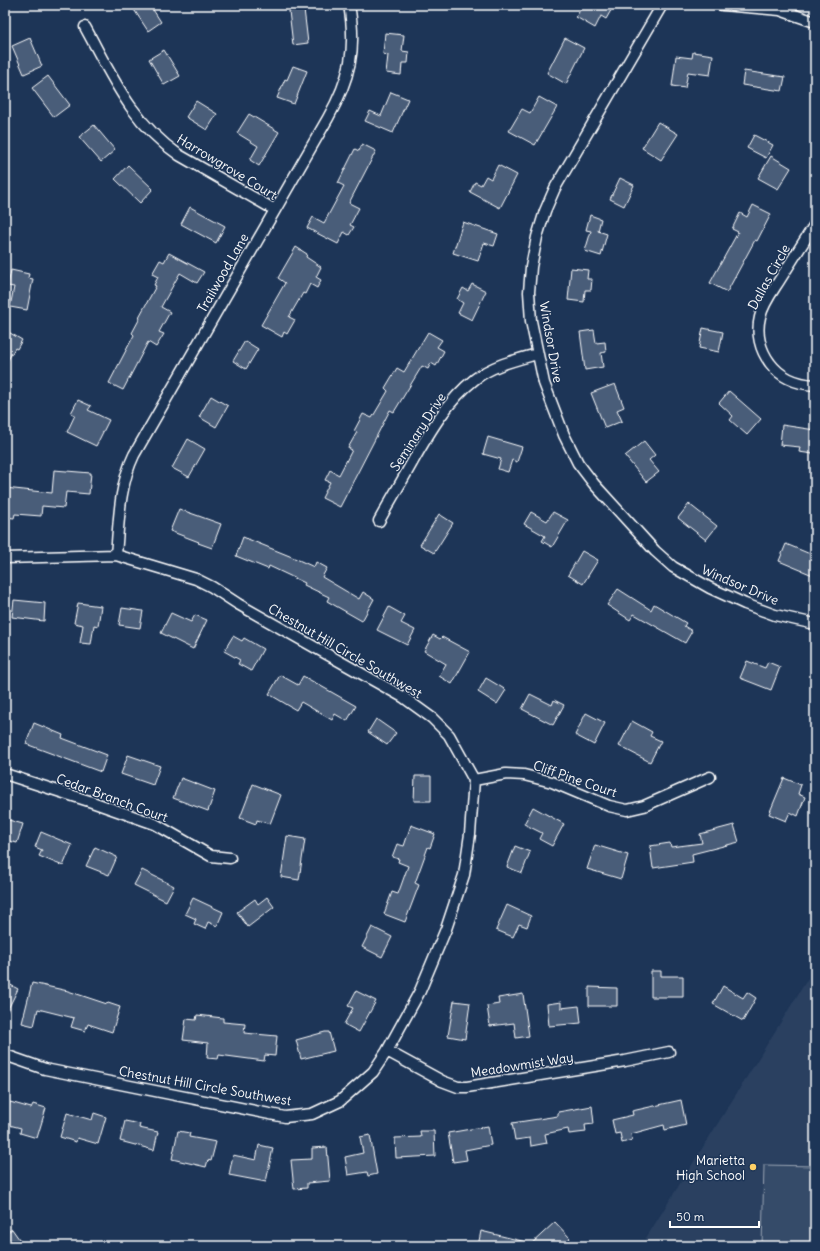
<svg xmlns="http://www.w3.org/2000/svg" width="820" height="1251" viewBox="0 0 820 1251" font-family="Delius,sans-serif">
<rect width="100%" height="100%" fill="#1d3557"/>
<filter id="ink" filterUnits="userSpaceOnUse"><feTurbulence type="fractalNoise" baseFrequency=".025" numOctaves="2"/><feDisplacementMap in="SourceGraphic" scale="8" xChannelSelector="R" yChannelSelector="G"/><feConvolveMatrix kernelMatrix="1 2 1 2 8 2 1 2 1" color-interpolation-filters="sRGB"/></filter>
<g filter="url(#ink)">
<path fill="#2a4161" d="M 815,967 L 815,1246 L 641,1246 L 740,1088 Z"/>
<path fill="#364b69" stroke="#9aa5b4" d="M 764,1165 L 815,1166 L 815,1246 L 762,1246 Z"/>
<path fill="#4a5d79" stroke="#fff" d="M 131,5 L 150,5 L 161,22 L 148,31 Z
M 583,5 L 614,5 L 606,19 L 601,16 L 595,28 L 576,17 Z
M 304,9 L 308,43 L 293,45 L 289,11 Z
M 385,33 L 404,35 L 402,51 L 409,52 L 408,63 L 402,63 L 401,75 L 386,73 L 388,55 L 383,54 Z
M 30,38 L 42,66 L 24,74 L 12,46 Z
M 565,38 L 584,48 L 566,84 L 547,73 Z
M 164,50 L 180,76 L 164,85 L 149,59 Z
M 693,52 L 713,55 L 710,75 L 688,72 L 685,88 L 672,86 L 676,56 L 692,58 Z
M 293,66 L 307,71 L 294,104 L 277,98 L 285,79 L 287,80 Z
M 744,71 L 785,77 L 782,91 L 742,85 Z
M 48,76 L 70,105 L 54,117 L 32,88 Z
M 391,92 L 408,99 L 393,133 L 365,121 L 370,111 L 381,116 Z
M 539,97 L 557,107 L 535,145 L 509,131 L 522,109 L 530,113 Z
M 196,101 L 217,114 L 207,130 L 186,117 Z
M 249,114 L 279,132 L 259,166 L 250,160 L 258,146 L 237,133 Z
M 658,122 L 678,134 L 661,160 L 642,148 Z
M 94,125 L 115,150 L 101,162 L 79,137 Z
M 754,135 L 773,145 L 766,158 L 747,148 Z
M 362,144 L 376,151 L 349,203 L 359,208 L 350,225 L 354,227 L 349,235 L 344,232 L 338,244 L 307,228 L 313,217 L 324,223 L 344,186 L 338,183 L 355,149 L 359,151 Z
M 771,156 L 791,168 L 778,189 L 758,178 Z
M 128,165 L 153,189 L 140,203 L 115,179 Z
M 498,165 L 517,175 L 500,208 L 470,192 L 475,182 L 481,185 L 486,176 L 491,179 Z
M 620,178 L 634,185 L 624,206 L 610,199 Z
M 753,205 L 771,214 L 757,241 L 755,240 L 727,292 L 710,283 L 738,232 L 732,229 L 740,213 L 747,217 Z
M 190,207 L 225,226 L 216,243 L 181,224 Z
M 590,215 L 601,219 L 598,231 L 607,234 L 601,256 L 585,251 L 591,231 L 586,230 Z
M 463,222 L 498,234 L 494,246 L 484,243 L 478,261 L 453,253 Z
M 296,247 L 307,254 L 306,257 L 321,267 L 316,277 L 321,280 L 317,288 L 310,284 L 305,294 L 303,293 L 289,317 L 295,320 L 287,334 L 284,332 L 282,337 L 261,325 L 285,283 L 278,278 Z
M 169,253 L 204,272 L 197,283 L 180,273 L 161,307 L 170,312 L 159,332 L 164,334 L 156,347 L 148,342 L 123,390 L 109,383 L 134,335 L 132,333 L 140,318 L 139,317 L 156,286 L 154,285 L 158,277 L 152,274 L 160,260 L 164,262 Z
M 571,268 L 588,270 L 587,279 L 592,279 L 591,290 L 585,290 L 584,302 L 568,300 Z
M 11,270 L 29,274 L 28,278 L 33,279 L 27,310 L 10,307 L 14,287 L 8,286 Z
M 472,284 L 486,291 L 472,320 L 458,313 L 463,303 L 457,299 L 463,288 L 468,291 Z
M 703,328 L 723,332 L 719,352 L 699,348 Z
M 5,330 L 22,340 L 17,349 L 15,348 L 5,365 Z
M 594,330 L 596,343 L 605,342 L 606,352 L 601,353 L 603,367 L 585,370 L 580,332 Z
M 428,332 L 442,340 L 437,347 L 444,351 L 436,366 L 431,363 L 428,369 L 422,366 L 394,412 L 390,410 L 340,507 L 322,498 L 330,482 L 325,480 L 330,470 L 339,475 L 352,450 L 348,448 L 357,432 L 354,431 L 363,414 L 372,418 L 388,391 L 385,388 L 397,368 L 404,372 Z
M 245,341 L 258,349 L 246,369 L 233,361 Z
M 615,384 L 624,407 L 617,410 L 622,421 L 605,428 L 591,393 Z
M 729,391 L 761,419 L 747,435 L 730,420 L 733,416 L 719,403 Z
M 211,396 L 228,406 L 216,427 L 199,417 Z
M 78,400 L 91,406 L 88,410 L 109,420 L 96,446 L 67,432 L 75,415 L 71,413 Z
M 782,425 L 815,430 L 815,444 L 813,454 L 799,452 L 800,447 L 780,445 Z
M 488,437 L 522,447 L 517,462 L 512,460 L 508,472 L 498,469 L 501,459 L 483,454 Z
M 188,439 L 205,449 L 189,477 L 172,468 Z
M 644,441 L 655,455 L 649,460 L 659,472 L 646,482 L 625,456 Z
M 54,470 L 91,473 L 89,494 L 66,492 L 64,508 L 42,506 L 41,516 L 15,514 L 14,518 L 5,517 L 5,488 L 52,493 Z
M 689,504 L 717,526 L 706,540 L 678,518 Z
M 179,509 L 221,524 L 212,548 L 198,543 L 199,542 L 170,531 Z
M 531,512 L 547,521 L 553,512 L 568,520 L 552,547 L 542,541 L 545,536 L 524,524 Z
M 439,514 L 453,523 L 434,553 L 420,545 Z
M 243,537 L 292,557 L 314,567 L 316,562 L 327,568 L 322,577 L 359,599 L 363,592 L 374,599 L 362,621 L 327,601 L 329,597 L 304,585 L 305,583 L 269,566 L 268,569 L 236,556 Z
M 786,544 L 815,556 L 815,576 L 779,561 Z
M 582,551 L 598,560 L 583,584 L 568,575 Z
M 618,589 L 651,610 L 654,604 L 686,623 L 684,626 L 692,631 L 685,643 L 634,614 L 630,620 L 607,605 Z
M 14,600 L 45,603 L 44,621 L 12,617 Z
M 78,603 L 101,606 L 98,626 L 94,625 L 91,644 L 80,643 L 83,625 L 74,623 Z
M 389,607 L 405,616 L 401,623 L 415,630 L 407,645 L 377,630 Z
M 122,608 L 143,611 L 140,628 L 119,625 Z
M 171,613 L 191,622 L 195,615 L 207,620 L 193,649 L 161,633 Z
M 433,635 L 440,639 L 442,637 L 470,652 L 452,684 L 439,676 L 446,664 L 424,651 Z
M 233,636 L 242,641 L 244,638 L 263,649 L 251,671 L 238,664 L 240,660 L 224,651 Z
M 747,661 L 765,668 L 768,662 L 780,667 L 771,690 L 740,678 Z
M 280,675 L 298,685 L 303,676 L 356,706 L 347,721 L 335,714 L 332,720 L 301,702 L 296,710 L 269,694 Z
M 486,678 L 506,690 L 497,704 L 478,692 Z
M 530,694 L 552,705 L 554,700 L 564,705 L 553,725 L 522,709 Z
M 586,713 L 605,723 L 594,745 L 575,735 Z
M 376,719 L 396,733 L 387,745 L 368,732 Z
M 632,721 L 652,732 L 650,736 L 661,741 L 650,762 L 619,746 Z
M 34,723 L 63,735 L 62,738 L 107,755 L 101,772 L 26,744 Z
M 128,755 L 160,766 L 153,785 L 121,774 Z
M 415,776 L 431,776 L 431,801 L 414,801 Z
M 181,778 L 215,791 L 208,811 L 173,798 Z
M 784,778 L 801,785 L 798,794 L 805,797 L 798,816 L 790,812 L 786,821 L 769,814 Z
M 253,784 L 281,795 L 270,824 L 257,820 L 256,824 L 240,818 Z
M 533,807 L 564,824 L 552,846 L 539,839 L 542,833 L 524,824 Z
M 5,819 L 23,824 L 17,843 L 5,840 Z
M 411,825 L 435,834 L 430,848 L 428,847 L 415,883 L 419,885 L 405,922 L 384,914 L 392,892 L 398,894 L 408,866 L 398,862 L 399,859 L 392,857 L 397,844 L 404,846 Z
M 734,825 L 739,842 L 692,854 L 693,862 L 653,868 L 650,846 L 670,843 L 671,847 L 702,843 L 700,834 Z
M 41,832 L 72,845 L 63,866 L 39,856 L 42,850 L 35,847 Z
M 287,836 L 305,839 L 299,880 L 281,877 Z
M 595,845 L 628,855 L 621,879 L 587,869 Z
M 515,846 L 530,852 L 522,873 L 507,867 Z
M 95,847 L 117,857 L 109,875 L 86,866 Z
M 142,870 L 174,886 L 166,901 L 134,885 Z
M 267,897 L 274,907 L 248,927 L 237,912 L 255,899 L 258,904 Z
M 193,898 L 223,912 L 217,926 L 208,922 L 205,929 L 194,924 L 196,919 L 185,914 Z
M 507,905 L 531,916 L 527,927 L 519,924 L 513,937 L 496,930 Z
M 372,927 L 392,937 L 382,957 L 362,947 Z
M 651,971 L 661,971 L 661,976 L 683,976 L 683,997 L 651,997 Z
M 5,982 L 18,989 L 5,1015 Z
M 32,983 L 68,991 L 107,1004 L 108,1003 L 120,1007 L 112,1032 L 88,1024 L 85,1031 L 71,1027 L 74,1018 L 38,1009 L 34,1026 L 22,1023 Z
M 723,986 L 743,998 L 747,992 L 756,998 L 743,1021 L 713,1004 Z
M 589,987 L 617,988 L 617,1006 L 589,1006 Z
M 356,991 L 376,1001 L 359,1032 L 344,1024 L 353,1008 L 348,1006 Z
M 523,994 L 529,1036 L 516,1038 L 514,1023 L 490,1026 L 487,1006 L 499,1004 L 498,998 Z
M 454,1001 L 470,1003 L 465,1039 L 448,1036 Z
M 561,1002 L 561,1008 L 579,1006 L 581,1023 L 549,1026 L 547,1004 Z
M 197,1015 L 223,1018 L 223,1022 L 245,1024 L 244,1033 L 277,1036 L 275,1056 L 265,1055 L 264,1061 L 219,1055 L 218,1059 L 207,1058 L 208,1043 L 183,1040 L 186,1019 L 196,1020 Z
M 325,1032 L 329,1032 L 334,1051 L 301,1059 L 296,1040 Z
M 681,1100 L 686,1125 L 665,1130 L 664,1125 L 631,1134 L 632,1140 L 622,1143 L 620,1133 L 615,1134 L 612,1120 L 633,1115 L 632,1111 Z
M 10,1102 L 31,1108 L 33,1104 L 46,1108 L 37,1138 L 20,1133 L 21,1128 L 5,1124 L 5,1117 Z
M 592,1106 L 594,1124 L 585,1125 L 586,1132 L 569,1134 L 568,1129 L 545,1134 L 547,1143 L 531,1146 L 530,1138 L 515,1140 L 512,1123 L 558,1116 L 558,1112 Z
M 67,1113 L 92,1120 L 94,1113 L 106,1117 L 98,1144 L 77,1138 L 76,1142 L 60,1137 Z
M 125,1121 L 140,1124 L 139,1128 L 158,1132 L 154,1150 L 120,1141 Z
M 488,1126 L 491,1145 L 465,1150 L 467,1160 L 453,1162 L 448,1133 Z
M 178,1131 L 190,1133 L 189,1137 L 216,1142 L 211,1161 L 208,1160 L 206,1167 L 172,1159 Z
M 420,1131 L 434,1131 L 435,1156 L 396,1158 L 395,1138 L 421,1137 Z
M 370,1135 L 377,1174 L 368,1176 L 367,1172 L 348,1175 L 345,1157 L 363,1153 L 360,1137 Z
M 259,1145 L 273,1148 L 266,1182 L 229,1175 L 233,1155 L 256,1160 Z
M 327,1147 L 330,1181 L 307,1183 L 307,1188 L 294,1189 L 291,1160 L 312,1159 L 312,1148 Z
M 555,1222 L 570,1238 L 567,1242 L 571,1246 L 529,1246 Z
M 12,1229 L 24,1246 L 5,1246 L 5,1234 Z
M 481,1231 L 526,1242 L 526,1246 L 478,1246 Z"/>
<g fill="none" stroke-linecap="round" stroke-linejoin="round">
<defs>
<path id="street" d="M 662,5 L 555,188 L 545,211 L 537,237 L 531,267 L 529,292 L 531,321 L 544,383 L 564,435 L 578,463 L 594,484 L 655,551 L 673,567 L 710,588 L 745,604 L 775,615 L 815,624
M 722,5 L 780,10 L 815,22
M 85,27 C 112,76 131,122 179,155 L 275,210
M 815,224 C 803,243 791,262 779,281 C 772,292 763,304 760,317 C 756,333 760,350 770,363 C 781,378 797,384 815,385
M 379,521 C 390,501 402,481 413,461 C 430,431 448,400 475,379 C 493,365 516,360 537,354
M 116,555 C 119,521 119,486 134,455 L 328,118 C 350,79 357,49 349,5
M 5,558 L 116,555 L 196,579 L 212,587 L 238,604 L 403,697 L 432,718 L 449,735 L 474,780 L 470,834 L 464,875 L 446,929 L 420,991 L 387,1051 L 373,1072 L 340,1101 L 312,1114 L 285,1117 L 45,1069 L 5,1055
M 5,774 L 92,802 L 155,824 L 211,856 L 230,858
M 474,780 L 506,774 L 524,775 L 552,782 L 609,806 L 627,810 L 644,806 L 710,777
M 387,1051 L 442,1081 L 458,1087 L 467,1087 L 625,1061 L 669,1052"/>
</defs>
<use href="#street" stroke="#fff" stroke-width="13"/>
<use href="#street" stroke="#1d3557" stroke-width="10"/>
</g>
</g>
<circle fill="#ffd166" stroke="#1d3557" stroke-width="1.5" cx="753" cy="1167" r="4"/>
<g text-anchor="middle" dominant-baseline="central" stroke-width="3" stroke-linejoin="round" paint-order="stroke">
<g font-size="13" fill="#fff" stroke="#1d3557">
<text transform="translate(227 167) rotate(31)">Harrowgrove Court</text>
<text transform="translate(223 273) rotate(-60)">Trailwood Lane</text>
<text transform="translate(769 277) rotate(-61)">Dallas Circle</text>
<text transform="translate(551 342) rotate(80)">Windsor Drive</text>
<text transform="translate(418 432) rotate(-57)">Seminary Drive</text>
<text transform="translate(740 585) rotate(23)">Windsor Drive</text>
<text transform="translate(345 651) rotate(30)">Chestnut Hill Circle Southwest</text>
<text transform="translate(575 779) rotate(19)">Cliff Pine Court</text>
<text transform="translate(112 798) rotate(20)">Cedar Branch Court</text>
<text transform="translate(522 1065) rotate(-9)">Meadowmist Way</text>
<text transform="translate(205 1086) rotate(10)">Chestnut Hill Circle Southwest</text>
</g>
<g font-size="13" fill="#fff" stroke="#1d3557" text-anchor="end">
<text x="745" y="1160">Marietta<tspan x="745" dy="15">High School</tspan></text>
</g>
</g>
<rect width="820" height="1251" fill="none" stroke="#1d3557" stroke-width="20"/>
<rect x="10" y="10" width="800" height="1231" fill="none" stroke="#fff" stroke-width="1.5" filter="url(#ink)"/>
<path d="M670 1221v6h89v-6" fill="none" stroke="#ffffff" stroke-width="2"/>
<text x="676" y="1221" font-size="12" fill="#ffffff" stroke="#1d3557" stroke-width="3" paint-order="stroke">50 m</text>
</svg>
